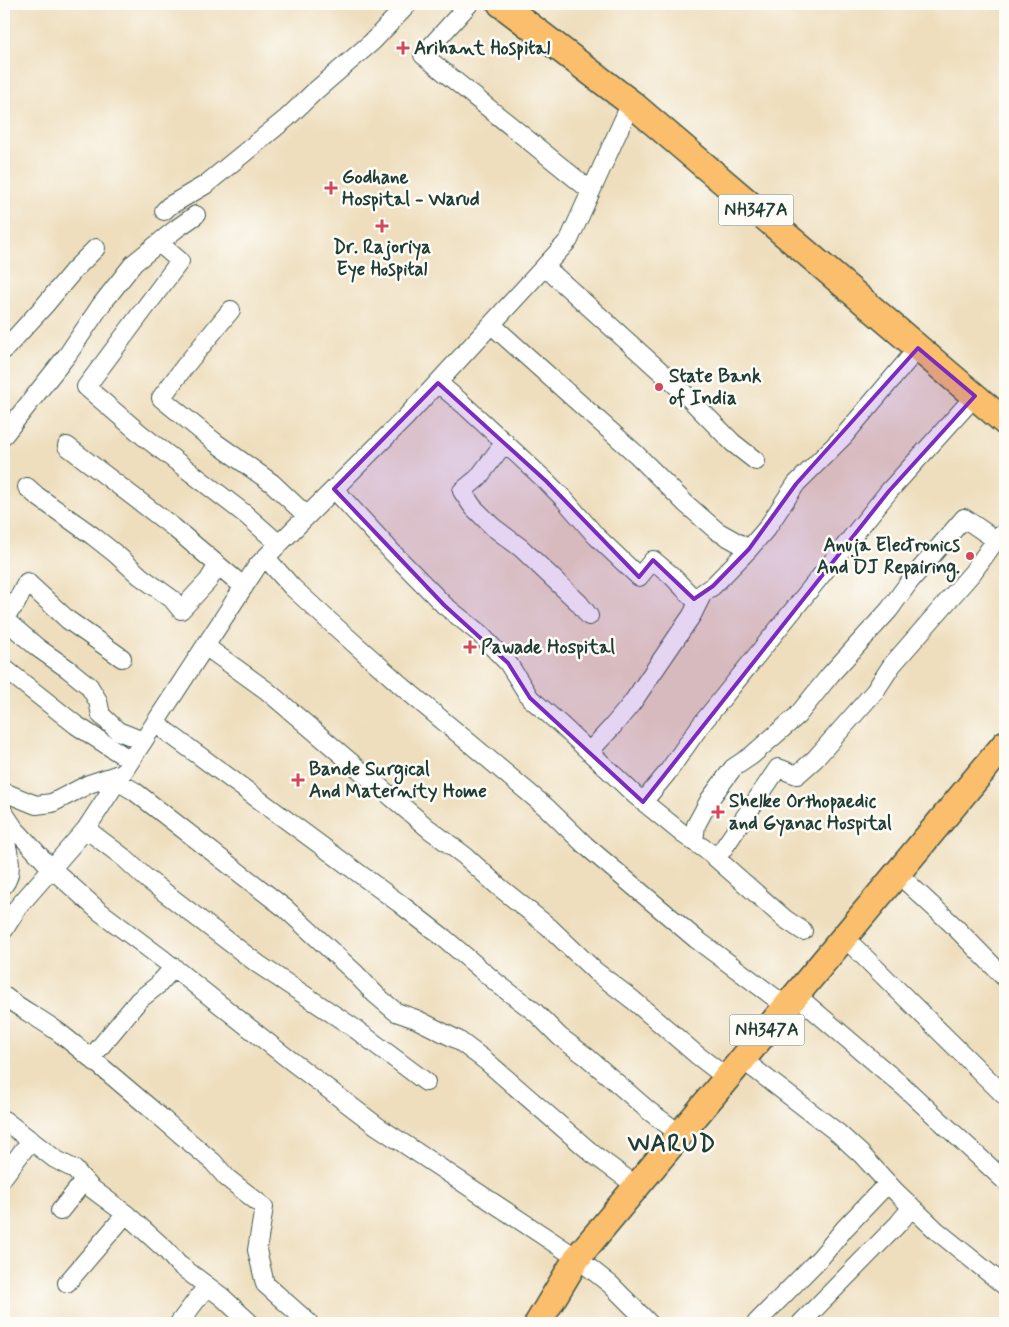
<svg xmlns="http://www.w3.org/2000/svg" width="1009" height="1327" viewBox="0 0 1009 1327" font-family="Mynerve,sans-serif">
<rect width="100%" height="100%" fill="#fdfcf7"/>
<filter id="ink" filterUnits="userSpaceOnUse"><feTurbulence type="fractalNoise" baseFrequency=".02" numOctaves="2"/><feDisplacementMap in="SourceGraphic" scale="10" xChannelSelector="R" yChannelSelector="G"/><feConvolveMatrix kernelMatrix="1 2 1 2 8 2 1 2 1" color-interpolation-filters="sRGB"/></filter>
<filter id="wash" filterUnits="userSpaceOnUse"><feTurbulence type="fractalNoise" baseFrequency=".0096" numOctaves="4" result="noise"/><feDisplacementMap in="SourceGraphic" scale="20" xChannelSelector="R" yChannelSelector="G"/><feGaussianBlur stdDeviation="1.12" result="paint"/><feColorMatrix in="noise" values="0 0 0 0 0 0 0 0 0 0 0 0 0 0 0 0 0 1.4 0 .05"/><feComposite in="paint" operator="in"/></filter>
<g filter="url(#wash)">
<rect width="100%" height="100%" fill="#eedebd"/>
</g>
<g filter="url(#ink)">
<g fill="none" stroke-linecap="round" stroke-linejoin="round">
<defs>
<path id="minor" d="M 469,4 L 423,55 L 591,191
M 164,211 L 169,206 L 205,185 L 287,118 L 314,92 L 372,42 L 408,4
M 159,243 L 180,261 L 86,387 L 142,435 L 245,514 L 279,544
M 545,267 L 679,388 L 733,443 L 756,461
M 231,310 L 185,366 L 161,398 L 216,443 L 272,483 L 307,516
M 492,325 L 636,454 L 686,504 L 717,531 L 749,549
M 4,350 L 45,305 L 74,270 L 96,248
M 438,383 L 463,404 L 546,481 L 564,499 L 596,536 L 639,577 L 653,560 L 671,575 L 694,599 L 713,586 L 749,549 L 767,528 L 796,484 L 843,437 L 918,348
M 4,435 L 68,354 L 101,305 L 134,263 L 176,229 L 196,215
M 505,442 L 478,478 L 462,491 L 473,507 L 493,527 L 521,548 L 579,603 L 589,616
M 67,446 L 173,527 L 244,587
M 27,487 L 37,496 L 93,536 L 117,555 L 140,576 L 172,599 L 181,610 L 208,581 L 218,565
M 334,489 L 392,552 L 444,605 L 479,633 L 508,663 L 530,698 L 560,724 L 635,795 L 683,834 L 709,852 L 785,919 L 803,931
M 266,558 L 292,587 L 328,620 L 404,688 L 547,808 L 585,845 L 696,939 L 786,1006
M 4,617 L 15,605 L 27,582 L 68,620 L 122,658
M 4,619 L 38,648 L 68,669 L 89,686 L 98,701 L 101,715 L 118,731 L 143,741
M 205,646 L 266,690 L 429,829 L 465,856 L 498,886 L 549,927 L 595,971 L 633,1000 L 697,1055 L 727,1078
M 4,668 L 76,725 L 130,760
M 155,723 L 399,903 L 444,938 L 498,984 L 535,1012 L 560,1037 L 587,1057 L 649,1111 L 680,1134
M 589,752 L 613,726 L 632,703 L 692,615 L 703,593
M 117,781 L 134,791 L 286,909 L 354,972 L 376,995 L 396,1012 L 416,1019 L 458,1040 L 486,1061 L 593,1154 L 638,1187
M 4,792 L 36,805 L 52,803 L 89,784 L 122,773
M 643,802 L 667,773 L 700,726 L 889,491 L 975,396
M 4,813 L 14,828 L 51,868 L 99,911 L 164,960 L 286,1057 L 377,1126 L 577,1258 L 611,1285 L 649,1323
M 86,829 L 123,857 L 147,879 L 258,964 L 354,1028 L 426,1082
M 4,835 C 8,850 15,871 4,885
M 694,842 L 696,825 L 710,799 L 733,768 L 751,756 L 797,716 L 830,675 L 889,610 L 910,581 L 964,518 L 996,540 L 1005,532
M 717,858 L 778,768 L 797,775 L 815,759 L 875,691 L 892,665 L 973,572 L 996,540
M 897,873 L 953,925 L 1005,978
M 4,930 L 18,907 L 86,829 L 258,565 L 406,417 L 569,240 L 631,103
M 845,938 L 1005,1096
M 796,995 L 905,1088 L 1005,1181
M 4,996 C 22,1010 43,1020 61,1034 C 113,1075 162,1119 213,1162 L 227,1178 L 264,1207 L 257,1250 L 265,1284 L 309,1323
M 91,1058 L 139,1000 L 158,985 L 174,967
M 743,1060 L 838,1133 L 861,1154 L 895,1191 L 937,1231 L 1005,1286
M 4,1120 L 55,1159 L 74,1169 L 91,1188 L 126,1214 L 166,1250 L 178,1264 L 222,1297 L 250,1323
M 4,1176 L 31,1140
M 60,1211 L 84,1181
M 67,1283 L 126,1214
M 179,1323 L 207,1286
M 756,1323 L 821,1257 L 845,1228 L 888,1183
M 801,1323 L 898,1224 L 912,1207"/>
<path id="highway" d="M 501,4 L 631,103 L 1005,422
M 538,1323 L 577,1258 L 1005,744"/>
</defs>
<use href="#minor" stroke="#3e5549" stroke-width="20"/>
<use href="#highway" stroke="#3e5549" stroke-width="29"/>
<use href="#minor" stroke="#fff" stroke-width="18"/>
<use href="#highway" stroke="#fabe6d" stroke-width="26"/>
</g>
</g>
<path fill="#7b2cbf" fill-opacity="0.2" stroke="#7b2cbf" stroke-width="4" stroke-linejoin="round" d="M 918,348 L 975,396 L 889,491 L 643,802 L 530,698 L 508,663 L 444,605 L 334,489 L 438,383 L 546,481 L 639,577 L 653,560 L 694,599 L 713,586 L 749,549 L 796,484 Z"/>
<g fill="#d1495b" stroke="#fdfcf7" stroke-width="2">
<path d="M400.5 40.5h5v5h5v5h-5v5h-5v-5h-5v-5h5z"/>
<path d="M328.5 180.5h5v5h5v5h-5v5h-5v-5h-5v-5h5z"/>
<path d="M379.5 218.5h5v5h5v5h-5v5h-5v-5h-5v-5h5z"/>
<circle cx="659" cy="387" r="5"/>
<circle cx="970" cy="556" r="5"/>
<path d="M467.5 639.5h5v5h5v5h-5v5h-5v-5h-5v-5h5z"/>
<path d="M295.5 772.5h5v5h5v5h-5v5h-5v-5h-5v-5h5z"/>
<path d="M715.5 804.5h5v5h5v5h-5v5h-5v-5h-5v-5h5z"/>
</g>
<g text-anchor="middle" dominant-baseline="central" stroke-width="5" stroke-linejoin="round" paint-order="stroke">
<g fill="#fdfcf7" stroke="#62766e" stroke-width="1">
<rect x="718.5" y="194.5" width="75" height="31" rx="4"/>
<rect x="729.5" y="1014.5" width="75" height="31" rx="4"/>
</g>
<g font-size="18" font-weight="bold" fill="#1f3d34">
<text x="756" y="210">NH347A</text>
<text x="767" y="1030">NH347A</text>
</g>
<g font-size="19" font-weight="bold" fill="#1f3d34" stroke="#fdfcf7" text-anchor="start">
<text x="414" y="48">Arihant Hospital</text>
<text x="342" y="177">Godhane<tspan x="342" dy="22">Hospital - Warud</tspan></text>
<text x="382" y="247" text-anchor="middle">Dr. Rajoriya<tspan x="382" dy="22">Eye Hospital</tspan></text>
<text x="669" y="376">State Bank<tspan x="669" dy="22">of India</tspan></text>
<text x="960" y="545" text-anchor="end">Anuja Electronics<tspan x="960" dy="22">And DJ Repairing.</tspan></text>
<text x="481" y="647">Pawade Hospital</text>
<text x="309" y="769">Bande Surgical<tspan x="309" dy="22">And Maternity Home</tspan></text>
<text x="729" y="801">Shelke Orthopaedic<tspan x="729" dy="22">and Gyanac Hospital</tspan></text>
</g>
<g font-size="24" font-weight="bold" letter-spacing="1" fill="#1f3d34" stroke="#fdfcf7">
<text x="672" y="1144">WARUD</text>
</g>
</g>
<rect width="1009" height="1327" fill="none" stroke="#fdfcf7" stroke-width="20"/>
</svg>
